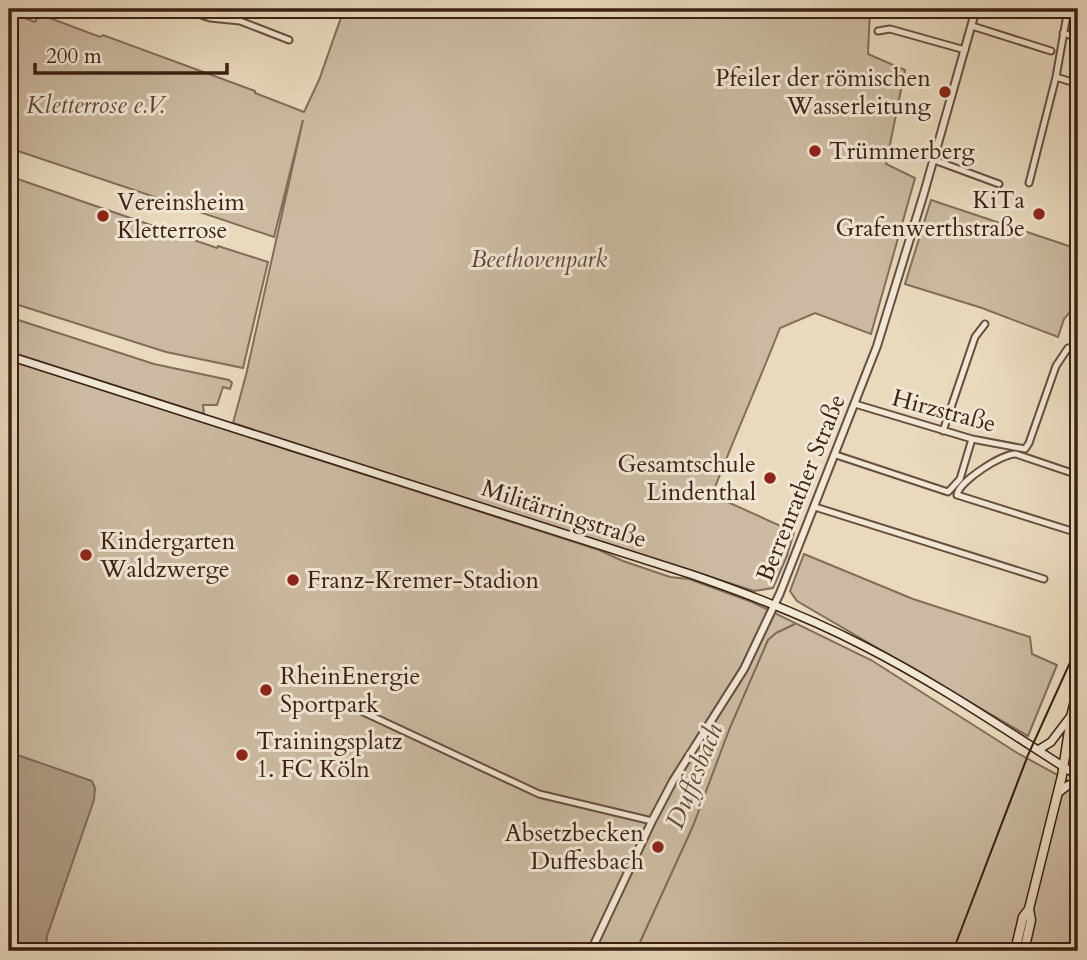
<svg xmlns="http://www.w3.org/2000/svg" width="1087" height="960" viewBox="0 0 1087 960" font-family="Cardo,serif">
<rect width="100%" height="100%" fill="#e9dabe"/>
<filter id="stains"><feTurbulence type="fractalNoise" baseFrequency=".00286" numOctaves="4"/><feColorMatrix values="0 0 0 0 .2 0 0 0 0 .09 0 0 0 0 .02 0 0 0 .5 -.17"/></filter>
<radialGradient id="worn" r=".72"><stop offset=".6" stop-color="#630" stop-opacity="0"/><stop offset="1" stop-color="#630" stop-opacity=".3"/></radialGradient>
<path fill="#cbbaa1" stroke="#836d5a" stroke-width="2" d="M 344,9 L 870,9 L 868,54 L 905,70 L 886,164 L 915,178 L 871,334 L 815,313 L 780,328 C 758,384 734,438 712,495 L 794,532 L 787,556 L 773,588 L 754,591 L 233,423 L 246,375 L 303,120 L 274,237 L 9,148 L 9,12 L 35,22 L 39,14 L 100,37 L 103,35 L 255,91 L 255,93 L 304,112 L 319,80 Z
M 9,176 L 217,248 L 218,246 L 268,262 L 243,368 L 166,352 L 9,302 Z
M 931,200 L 1078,249 L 1078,307 L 1075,306 L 1064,319 L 1058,337 L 982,308 L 905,284 Z
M 9,317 L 154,364 L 229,380 L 232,383 L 230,389 L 223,387 L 217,405 L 203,405 L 204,414 L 20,355 L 9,349 Z
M 9,360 L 599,550 L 623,561 L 670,577 L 689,579 L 752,602 L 871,660 L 1019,754 L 1078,786 L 1078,951 L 9,951 Z
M 804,554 L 913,599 L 1030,637 L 1032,654 L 1057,665 L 1028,736 L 797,601 L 790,591 Z"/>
<path fill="#ae9b84" stroke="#806a57" stroke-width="2" d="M 9,752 L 92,781 L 95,788 L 94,800 L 47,936 L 46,946 L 48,951 L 9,951 Z"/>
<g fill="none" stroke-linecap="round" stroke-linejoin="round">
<path stroke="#806a57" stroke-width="2" d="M 636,951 L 693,826 L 729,730 L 768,640 L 776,633 L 795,624"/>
<defs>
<path id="minor" d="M 183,9 L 210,18 L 240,21 L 289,40
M 228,19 L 230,9
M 972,26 L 1051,51
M 878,31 L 890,29 L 965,50
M 1063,33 L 1078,38
M 1056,77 L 1078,84
M 934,160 L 999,184
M 1029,183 L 1056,77 L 1068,9
M 855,404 L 972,439 L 1025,449 L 1029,443 L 1056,366 L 1068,348
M 943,431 L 975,337 L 985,324
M 836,455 L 948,492 L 960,479 L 972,439
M 1078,475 L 1016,454 C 1003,453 959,481 957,495 L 1078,533
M 815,507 L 1044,579
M 361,711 L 539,794 L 652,821"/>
<path id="tertiary" d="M 591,951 L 652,821 L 673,781 L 744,669 L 780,593 L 877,346 L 924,193 L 976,9"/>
<path id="secondary" d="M 9,356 L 693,575 C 751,595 808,617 862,645 C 937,683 1007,731 1078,776
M 1069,736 L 1078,766
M 1038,750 L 1051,742 L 1070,717
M 1058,793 L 1067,786 L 1078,781"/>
<path id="primary" d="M 1015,951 L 1023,917 L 1029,909
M 1024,951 L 1031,920 L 1029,909 L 1062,776 L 1071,717 L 1078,688"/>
</defs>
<use href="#minor" stroke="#664e3e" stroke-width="9"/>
<use href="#tertiary" stroke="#664e3e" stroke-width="10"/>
<use href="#secondary" stroke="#3b2014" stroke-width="10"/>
<use href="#primary" stroke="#3b2014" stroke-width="11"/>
<use href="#minor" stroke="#f1e7d5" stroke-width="5"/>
<use href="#tertiary" stroke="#f1e7d5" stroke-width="6"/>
<use href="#secondary" stroke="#f1e7d5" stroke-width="7"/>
<use href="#primary" stroke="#e9dabe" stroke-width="8"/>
<path stroke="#3b2014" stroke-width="2" d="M 953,951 L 1028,755 L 1078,645"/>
</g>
<g fill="#8f2418" stroke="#f1e7d5" stroke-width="2.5">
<circle cx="945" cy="92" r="7"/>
<circle cx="815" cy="151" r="7"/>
<circle cx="1039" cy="214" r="7"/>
<circle cx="103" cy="216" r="7"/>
<circle cx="770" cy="478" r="7"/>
<circle cx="86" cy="555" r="7"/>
<circle cx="293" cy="580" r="7"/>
<circle cx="266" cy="690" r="7"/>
<circle cx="242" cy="755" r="7"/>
<circle cx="658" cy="847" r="7"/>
</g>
<g text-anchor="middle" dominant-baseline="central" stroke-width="6" stroke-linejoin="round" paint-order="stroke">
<g font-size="24" fill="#3b2014" stroke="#f1e7d5" text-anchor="start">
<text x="931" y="78" text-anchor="end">Pfeiler der römischen<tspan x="931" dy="28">Wasserleitung</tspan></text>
<text x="829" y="151">Trümmerberg</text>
<text x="1025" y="200" text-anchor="end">KiTa<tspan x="1025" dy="28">Grafenwerthstraße</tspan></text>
<text x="117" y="202">Vereinsheim<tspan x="117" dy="28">Kletterrose</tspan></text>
<text x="756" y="464" text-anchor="end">Gesamtschule<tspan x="756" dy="28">Lindenthal</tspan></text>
<text x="100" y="541">Kindergarten<tspan x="100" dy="28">Waldzwerge</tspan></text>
<text x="307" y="580">Franz-Kremer-Stadion</text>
<text x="280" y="676">RheinEnergie<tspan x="280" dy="28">Sportpark</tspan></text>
<text x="256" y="741">Trainingsplatz<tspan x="256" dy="28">1. FC Köln</tspan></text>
<text x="644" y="833" text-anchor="end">Absetzbecken<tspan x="644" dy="28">Duffesbach</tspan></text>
</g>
<g font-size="24" font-style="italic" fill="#5f4637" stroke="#f1e7d5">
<text x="95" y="105">Kletterrose e.V.</text>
<text x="539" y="259">Beethovenpark</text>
</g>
<g font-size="24" fill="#3b2014" stroke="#f1e7d5">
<text transform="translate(944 411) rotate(15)">Hirzstraße</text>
<text transform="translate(801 488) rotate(-68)">Berrenrather Straße</text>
<text transform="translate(564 514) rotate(18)">Militärringstraße</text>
</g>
<g font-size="26" font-style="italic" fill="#634b3b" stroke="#f1e7d5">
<text transform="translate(694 776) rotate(-68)">Duffesbach</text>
</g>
</g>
<rect width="1087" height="960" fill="none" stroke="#e9dabe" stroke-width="35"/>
<rect x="10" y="10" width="1066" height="939" fill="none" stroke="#3b2014" stroke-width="3.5"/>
<rect x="18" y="18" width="1052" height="925" fill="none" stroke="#3b2014" stroke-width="2"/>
<path d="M35 63v10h192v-10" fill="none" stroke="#3b2014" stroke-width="3.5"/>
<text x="46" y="63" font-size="21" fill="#3b2014" stroke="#f1e7d5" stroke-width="5" paint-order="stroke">200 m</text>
<rect width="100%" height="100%" filter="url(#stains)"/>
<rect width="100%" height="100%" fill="url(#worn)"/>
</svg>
